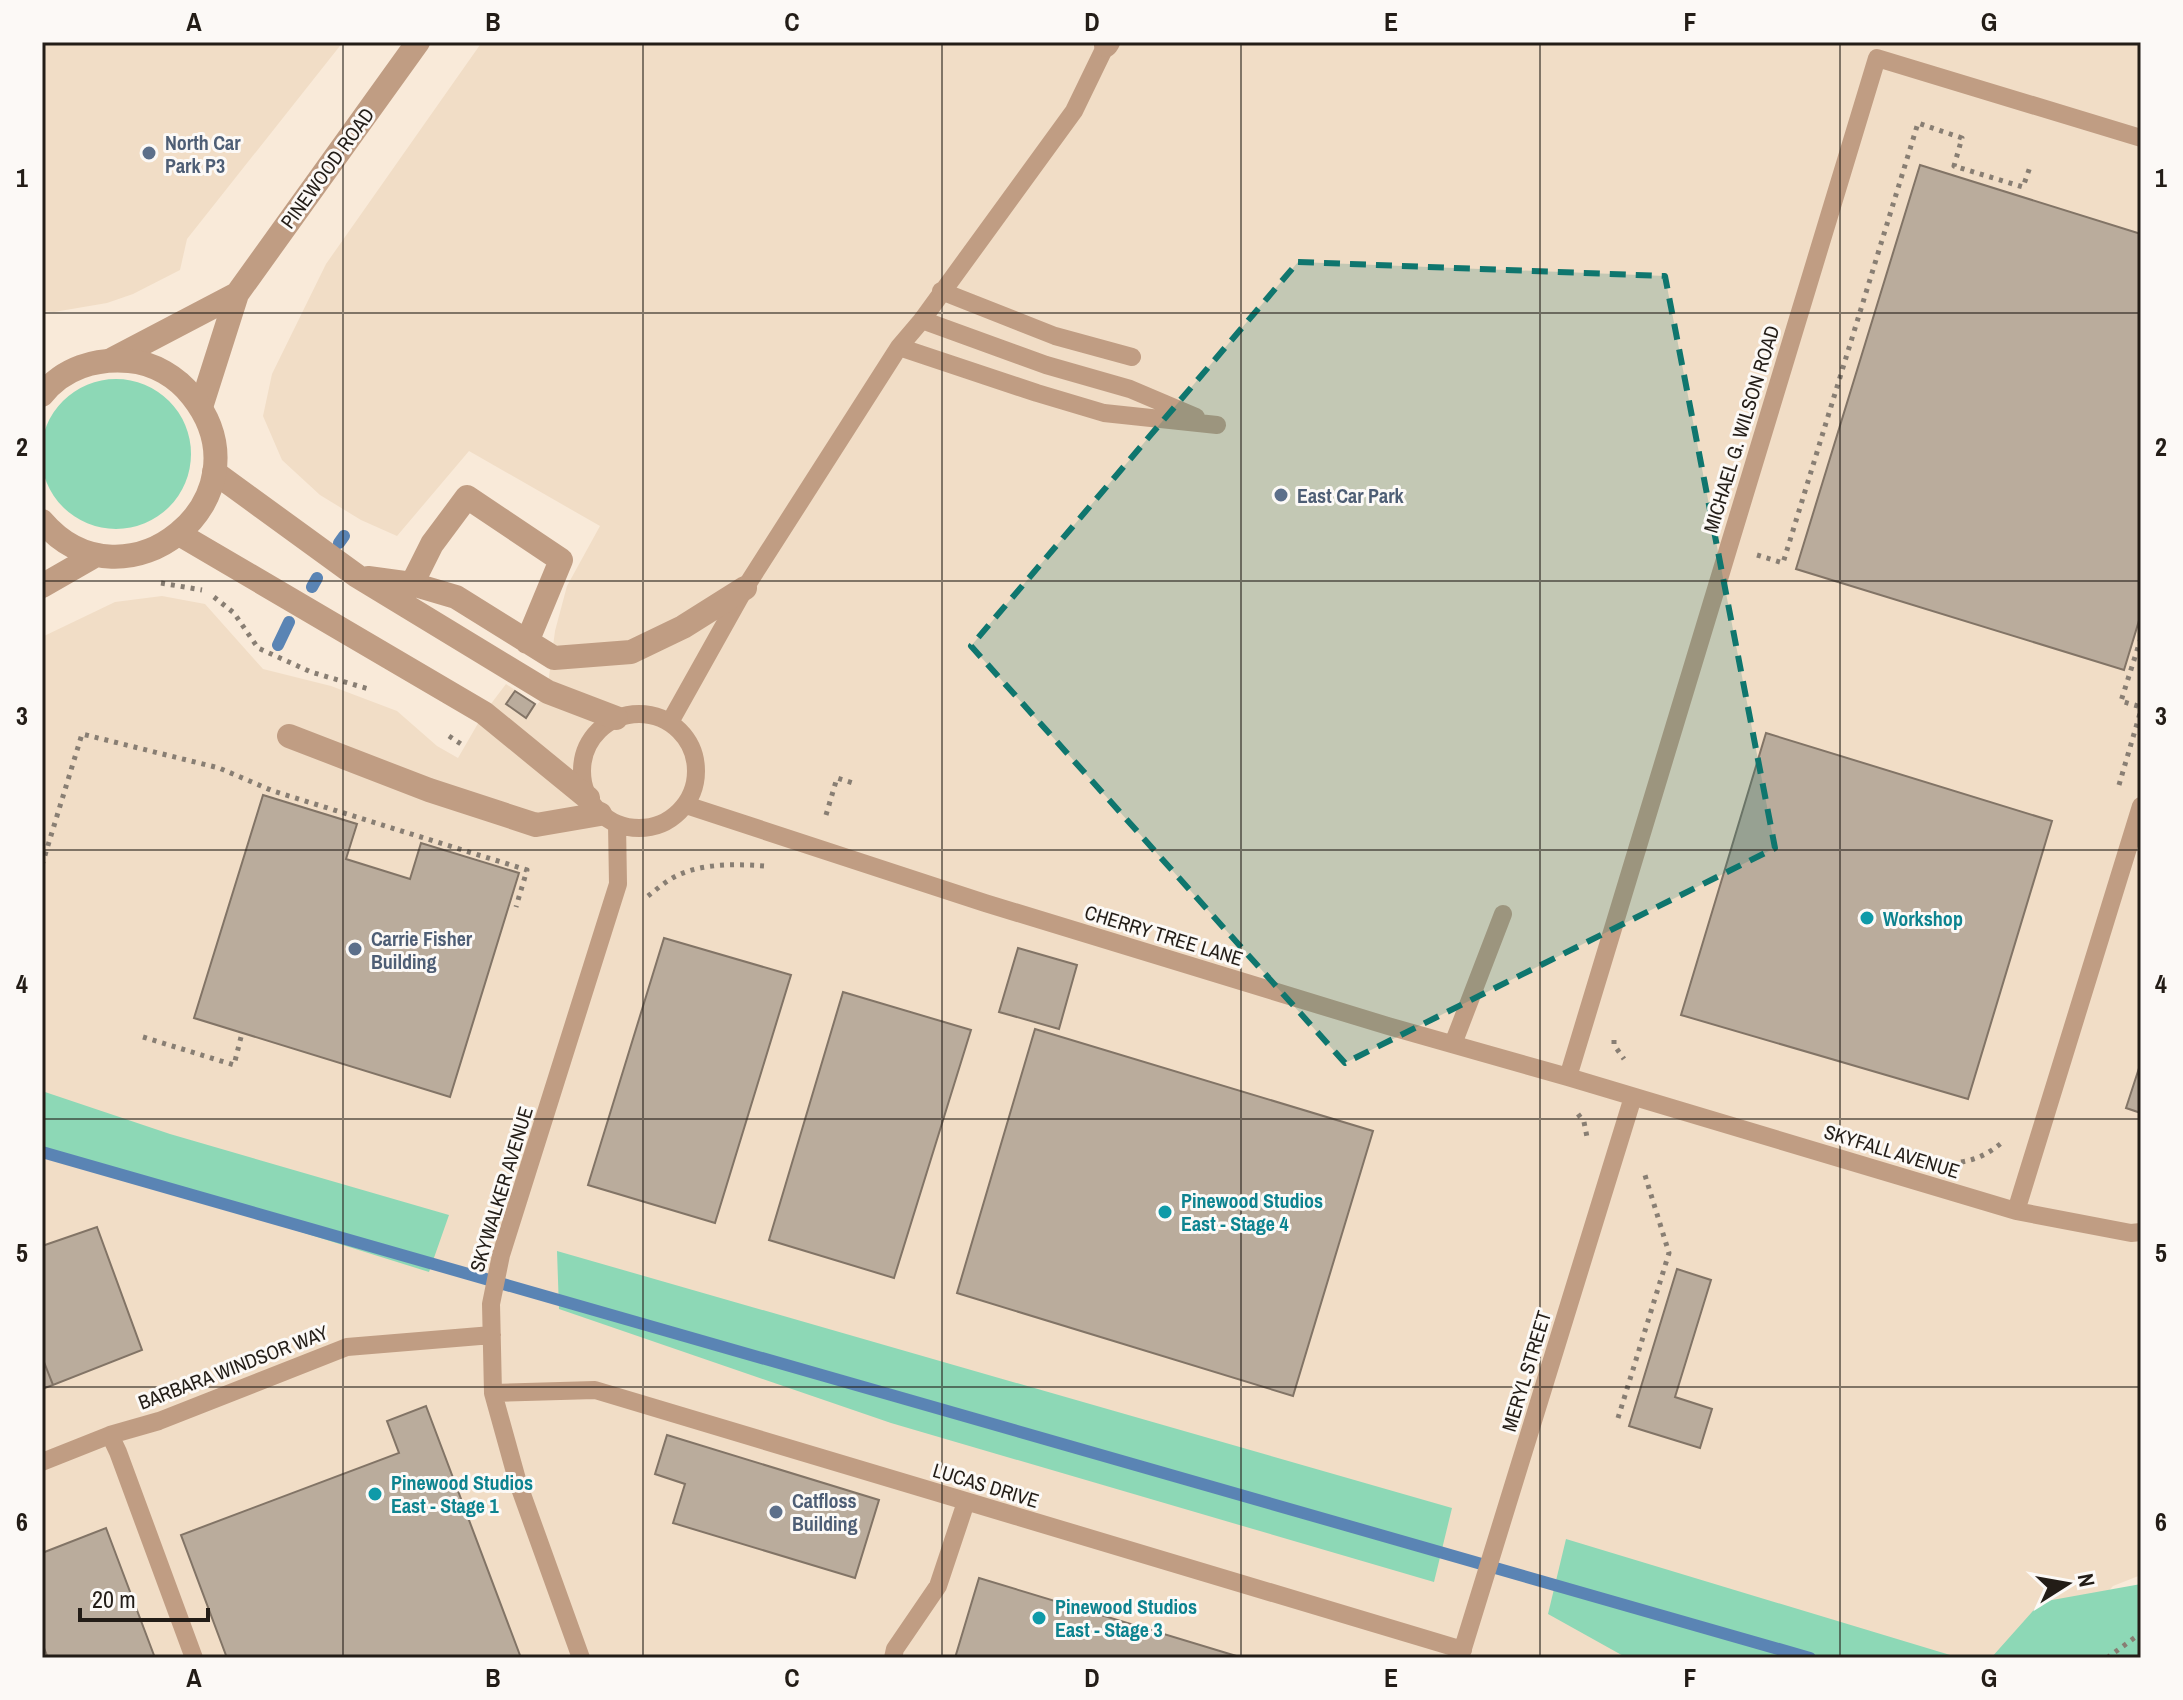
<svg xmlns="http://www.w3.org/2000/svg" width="2183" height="1700" viewBox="0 0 2183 1700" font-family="'Archivo Narrow',sans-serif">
<rect width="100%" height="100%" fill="#f9ead9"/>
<path fill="#f1ddc6" d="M 42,42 L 343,42 L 187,239 L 180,270 L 133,294 L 107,303 L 54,312 L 42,311 Z
M 482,42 L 2141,42 L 2141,1575 L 2113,1586 L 2049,1658 L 42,1658 L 42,637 L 115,602 L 162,596 L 205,604 L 263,669 L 331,686 L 397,711 L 437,746 L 458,758 L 484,713 L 506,684 L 537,705 L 547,692 L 555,631 L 567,586 L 600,526 L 469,451 L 397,536 L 361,520 L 320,495 L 282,460 L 263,416 L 272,374 L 326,264 Z"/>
<path fill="#8dd8b6" d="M41 454a75 75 0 1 1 150 0a75 75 0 1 1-150 0Z
M 42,1091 L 170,1134 L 449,1215 L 429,1272 L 42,1151 Z
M 557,1251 L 1452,1508 L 1434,1582 L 891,1423 L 559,1309 Z
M 1566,1539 L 1960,1658 L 1627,1658 L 1548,1614 Z
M 2141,1584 L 2141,1658 L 1991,1658 L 2041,1602 Z"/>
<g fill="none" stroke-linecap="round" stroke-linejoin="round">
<path stroke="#5a84b4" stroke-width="12" d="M 339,543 L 344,536
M 312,587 L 317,578
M 278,645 L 289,622
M 42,1152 L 1810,1658"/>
</g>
<path fill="#baac9c" stroke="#827466" stroke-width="2" d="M 1920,165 L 2141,234 L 2141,614 L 2124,670 L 1796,569 Z
M 515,691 L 535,704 L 526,718 L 506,704 Z
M 1766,733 L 2052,821 L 1968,1099 L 1681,1015 Z
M 263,795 L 357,824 L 346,859 L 410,879 L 421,843 L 519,873 L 450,1097 L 194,1018 Z
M 664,938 L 791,975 L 715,1223 L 588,1185 Z
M 1018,948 L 1077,965 L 1059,1029 L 999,1012 Z
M 843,992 L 971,1030 L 894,1278 L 769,1240 Z
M 1035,1029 L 1373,1131 L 1293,1396 L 957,1293 Z
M 2141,1062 L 2141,1113 L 2126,1108 Z
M 97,1227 L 142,1350 L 53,1385 L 42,1357 L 42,1246 Z
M 1677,1269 L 1711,1280 L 1675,1397 L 1712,1409 L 1700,1448 L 1629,1426 Z
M 42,1357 L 53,1385 L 42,1389 Z
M 426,1406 L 521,1658 L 227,1658 L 181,1535 L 399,1453 L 387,1421 Z
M 667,1435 L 879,1500 L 855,1578 L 673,1523 L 685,1484 L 655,1474 Z
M 106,1528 L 155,1658 L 48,1658 L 42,1643 L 42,1553 Z
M 979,1578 L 1243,1658 L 955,1658 Z"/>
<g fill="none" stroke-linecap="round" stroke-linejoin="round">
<path stroke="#887e73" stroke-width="5" stroke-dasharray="4 6" stroke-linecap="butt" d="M 1757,555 L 1783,563 L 1918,123 L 1962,138 L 1954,166 L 2023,187 L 2031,164
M 161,583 L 202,590
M 214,597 L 234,613 L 258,648 L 311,672 L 372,690
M 2141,638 L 2121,701 L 2141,707
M 449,736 L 464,746
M 2119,785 L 2141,710
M 826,815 L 837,778 L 856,784
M 42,865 L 82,734 L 219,768 L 273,791 L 527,870 L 516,907
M 648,896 C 657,889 667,880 678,875 C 705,863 737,864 765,866
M 143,1037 L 234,1065 L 242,1033
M 1614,1040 L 1614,1045 L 1624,1059
M 1578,1114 L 1584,1122 L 1587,1137
M 1961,1162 C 1979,1159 1991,1152 2005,1140
M 1618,1418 L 1669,1253 L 1644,1172
M 2107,1658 L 2141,1633"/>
<path stroke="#c09d83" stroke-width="18" d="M 941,291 L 1055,336 L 1132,357
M 922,320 L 1046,365 L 1130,389 L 1196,417
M 899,347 L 1037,393 L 1104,413 L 1217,425
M582 771a57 57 0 1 1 114 0a57 57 0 1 1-114 0Z
M 670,722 L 745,588 L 899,347 L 922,320 L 1074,111 L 1106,45
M 686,805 L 985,903 L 1388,1026 L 1568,1077 L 2016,1211 L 2131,1233 L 2141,1232
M 1453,1044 L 1503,914
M 1568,1077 L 1877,58 L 2141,138
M 2016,1211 L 2141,806
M 493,1393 L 595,1390 L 1463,1650
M 110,1435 L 118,1452 L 194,1658
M 42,1462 L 110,1435 L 159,1421 L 347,1347 L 492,1335
M 581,1658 L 518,1483 L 493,1393 L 491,1304 L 501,1255 L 618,884 L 617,824
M 893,1658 L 895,1649 L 938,1586 L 966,1502
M 1460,1658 L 1633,1097"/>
<path stroke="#c09d83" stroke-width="24" d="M 1106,45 L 1108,42
M 113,359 L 237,294
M 201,407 L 237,294 L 418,42
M 214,472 L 357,576 L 548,692 L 616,718
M 179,534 L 484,713 L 588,798
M 368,578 L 412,584 L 456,597 L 554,658 L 631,652 L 683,627 L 745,588
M 412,584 L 432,544 L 467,497 L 561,560 L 527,642
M 289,736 L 429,790 L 536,825 L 600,814"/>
<path stroke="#c09d83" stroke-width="24" d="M 42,395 C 63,368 96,358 129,361 C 154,363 177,377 192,396 C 273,498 125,618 42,521
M 42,586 L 96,555"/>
</g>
<path fill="#0f766e" fill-opacity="0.2" stroke="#0f766e" stroke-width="6" stroke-dasharray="16 10" stroke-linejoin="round" d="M 1298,262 L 1665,276 L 1775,848 L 1345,1063 L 971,646 Z"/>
<path fill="none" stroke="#231d17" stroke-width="2" stroke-opacity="0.55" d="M 343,42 L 343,1658M 643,42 L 643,1658M 942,42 L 942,1658M 1241,42 L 1241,1658M 1540,42 L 1540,1658M 1840,42 L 1840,1658M 42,313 L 2141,313M 42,581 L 2141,581M 42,850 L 2141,850M 42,1119 L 2141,1119M 42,1387 L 2141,1387"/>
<g fill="#5c6f8a" stroke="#fcf9f6" stroke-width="3">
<circle cx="149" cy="153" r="8"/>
<circle cx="1281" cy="495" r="8"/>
<circle cx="355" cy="949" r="8"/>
<circle cx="776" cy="1512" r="8"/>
</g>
<g fill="#0f9aa8" stroke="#fcf9f6" stroke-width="3">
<circle cx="1867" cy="918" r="8"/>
<circle cx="1165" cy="1212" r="8"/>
<circle cx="375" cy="1494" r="8"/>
<circle cx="1039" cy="1618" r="8"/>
</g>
<g text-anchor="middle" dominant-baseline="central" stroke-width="6" stroke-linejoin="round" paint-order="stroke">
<g font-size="20" font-weight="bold" fill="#4e5e75" stroke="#fcf9f6" text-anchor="start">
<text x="165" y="142">North Car<tspan x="165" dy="23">Park P3</tspan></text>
<text x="1297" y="495">East Car Park</text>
<text x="371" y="938">Carrie Fisher<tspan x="371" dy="23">Building</tspan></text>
<text x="792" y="1500">Catfloss<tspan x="792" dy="23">Building</tspan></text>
</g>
<g font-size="20" fill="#231d17" stroke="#fcf9f6">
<text transform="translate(327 168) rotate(-54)">PINEWOOD ROAD</text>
<text transform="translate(1741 429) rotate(-73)">MICHAEL G. WILSON ROAD</text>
<text transform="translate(1164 935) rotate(17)">CHERRY TREE LANE</text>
<text transform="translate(1892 1151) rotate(17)">SKYFALL AVENUE</text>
<text transform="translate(501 1189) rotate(-73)">SKYWALKER AVENUE</text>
<text transform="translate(233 1367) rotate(-21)">BARBARA WINDSOR WAY</text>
<text transform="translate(1526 1371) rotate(-73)">MERYL STREET</text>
<text transform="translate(986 1485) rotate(17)">LUCAS DRIVE</text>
</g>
<g font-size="20" font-weight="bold" fill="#0d838f" stroke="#fcf9f6" text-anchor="start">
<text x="1883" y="918">Workshop</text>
<text x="1181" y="1200">Pinewood Studios<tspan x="1181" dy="23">East - Stage 4</tspan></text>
<text x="391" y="1482">Pinewood Studios<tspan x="391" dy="23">East - Stage 1</tspan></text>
<text x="1055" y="1606">Pinewood Studios<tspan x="1055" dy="23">East - Stage 3</tspan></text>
</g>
</g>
<rect width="2183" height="1700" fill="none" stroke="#fcf9f6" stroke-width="88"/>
<g transform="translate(2067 1584) rotate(79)" stroke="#fcf9f6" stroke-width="6" paint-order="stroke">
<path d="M0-6L14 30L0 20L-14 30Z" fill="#231d17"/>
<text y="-12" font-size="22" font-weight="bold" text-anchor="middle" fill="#231d17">N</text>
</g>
<path d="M80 1608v12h128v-12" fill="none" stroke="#231d17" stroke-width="4"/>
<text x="92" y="1608" font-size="24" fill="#231d17" stroke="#fcf9f6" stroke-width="6" paint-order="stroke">20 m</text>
<rect x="44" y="44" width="2095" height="1612" fill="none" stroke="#231d17" stroke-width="3"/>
<g font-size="26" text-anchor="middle" font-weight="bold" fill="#231d17">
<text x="194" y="31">A</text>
<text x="493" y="31">B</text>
<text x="792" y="31">C</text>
<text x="1092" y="31">D</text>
<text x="1391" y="31">E</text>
<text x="1690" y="31">F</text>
<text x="1989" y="31">G</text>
<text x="22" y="187">1</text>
<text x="2161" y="187">1</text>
<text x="22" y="456">2</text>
<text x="2161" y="456">2</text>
<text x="22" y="725">3</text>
<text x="2161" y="725">3</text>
<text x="22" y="993">4</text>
<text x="2161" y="993">4</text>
<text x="22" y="1262">5</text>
<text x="2161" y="1262">5</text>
<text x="22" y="1531">6</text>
<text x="2161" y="1531">6</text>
<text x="194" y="1687">A</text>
<text x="493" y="1687">B</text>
<text x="792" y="1687">C</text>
<text x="1092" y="1687">D</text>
<text x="1391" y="1687">E</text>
<text x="1690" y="1687">F</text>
<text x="1989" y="1687">G</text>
</g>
</svg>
